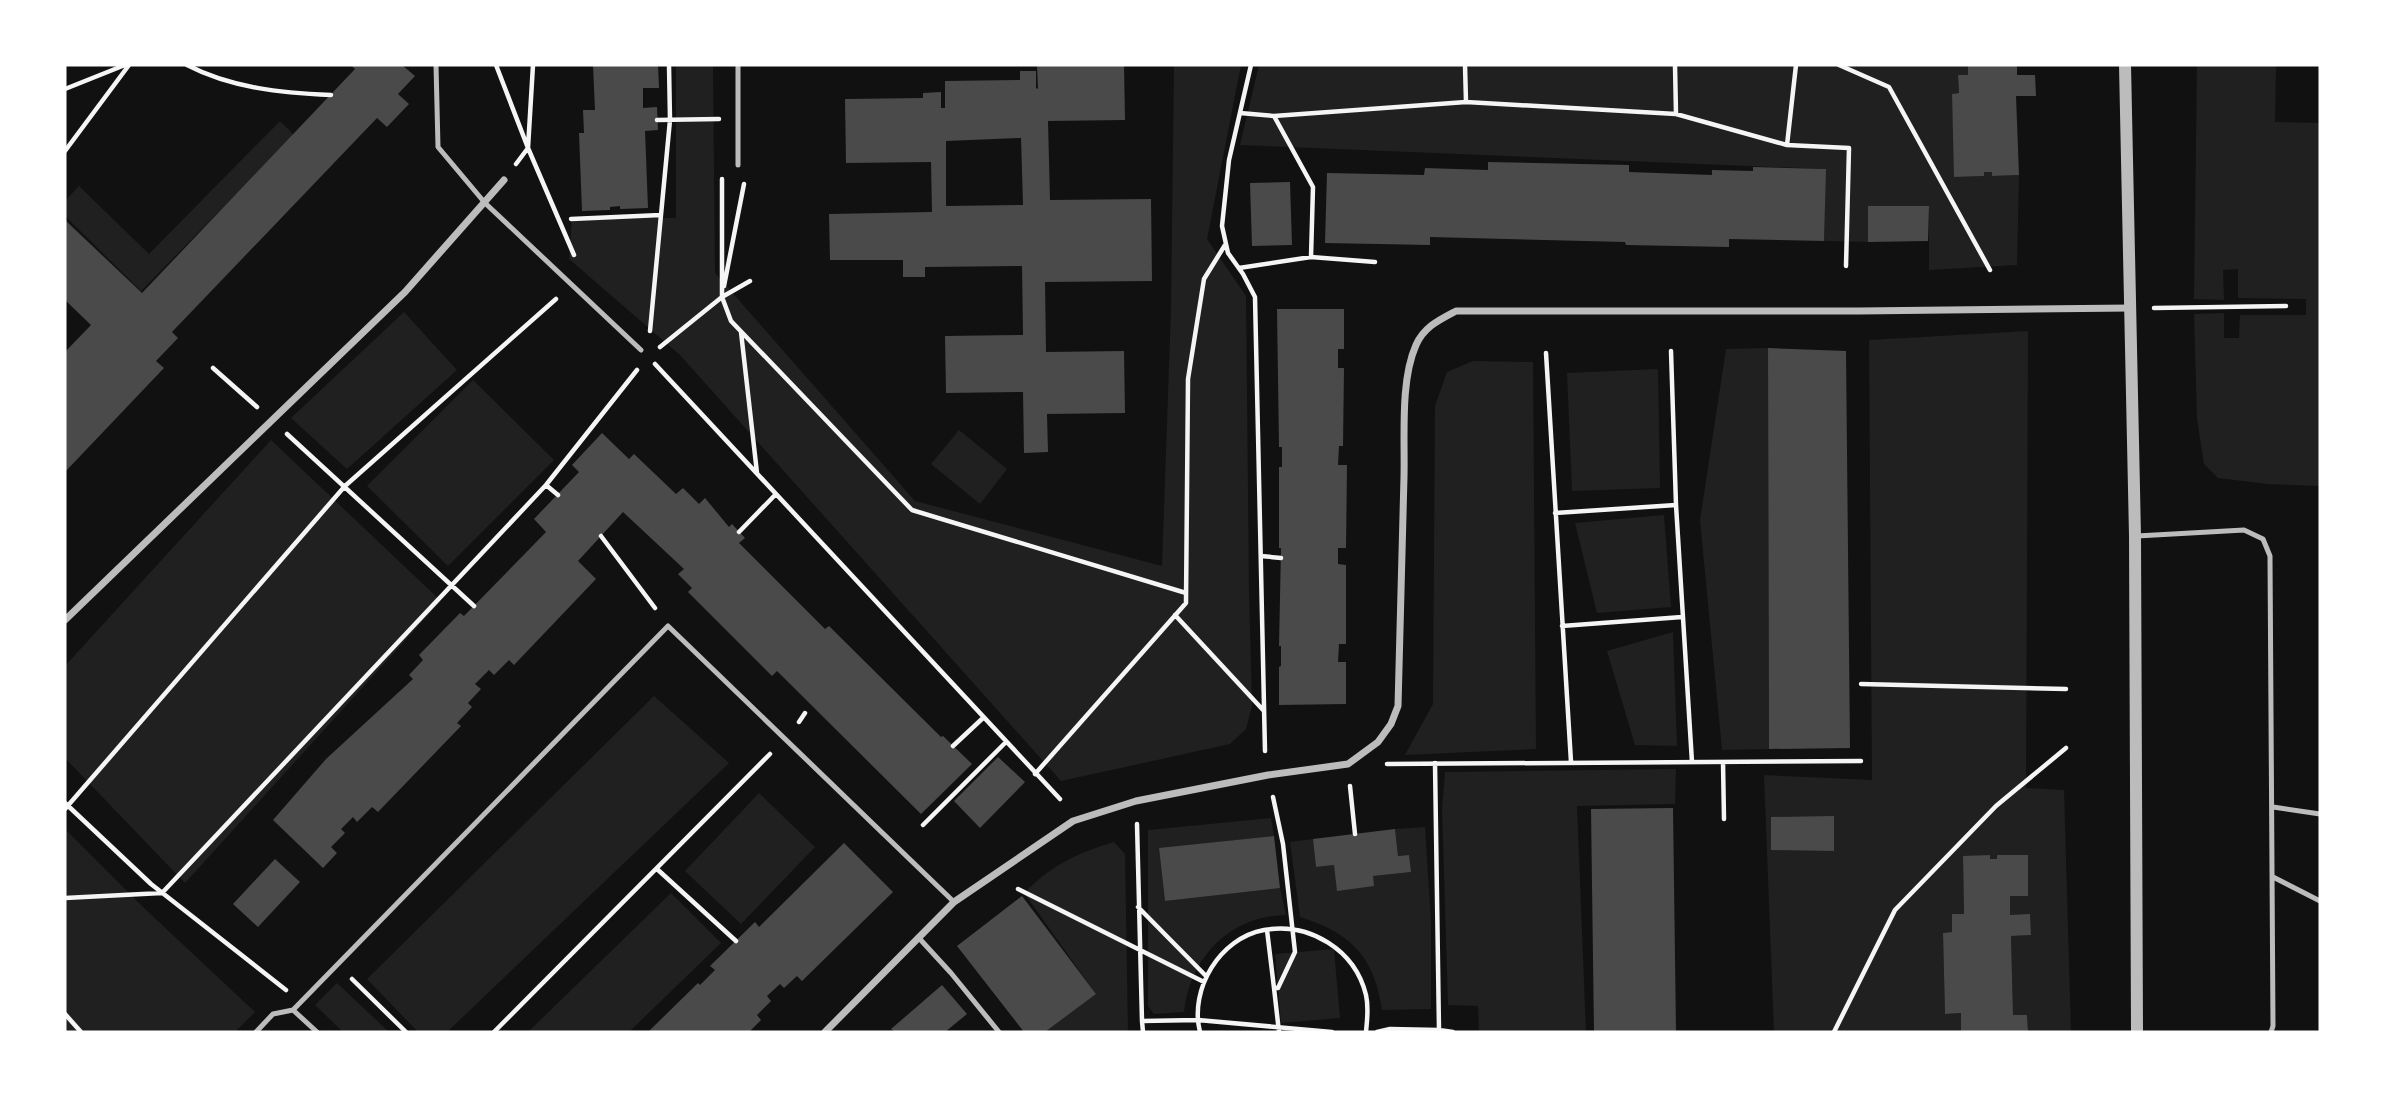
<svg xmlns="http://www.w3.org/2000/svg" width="2385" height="1097" viewBox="0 0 2385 1097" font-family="'Libre Baskerville',serif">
<rect width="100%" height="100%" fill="#111"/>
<path fill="#202020" d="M 676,65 L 713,65 L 715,273 L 915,501 L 1162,566 L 1171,309 L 1174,65 L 1241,65 L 1207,239 L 1246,296 L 1249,590 L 1252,706 L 1246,729 L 1230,744 L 1061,781 L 680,355 L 569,259 L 572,218 L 676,218 Z
M 1259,65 L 1968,65 L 1968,75 L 1958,76 L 1959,93 L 1952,94 L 1955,177 L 1984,176 L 1984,172 L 1992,172 L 1992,176 L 2019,175 L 2017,265 L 1929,270 L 1929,206 L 1869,206 L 1868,242 L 1824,241 L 1825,169 L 1240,145 Z
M 2197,65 L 2276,65 L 2275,122 L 2320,123 L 2320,104 L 2320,486 L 2268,484 L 2218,478 L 2204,464 L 2197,419 L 2194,314 L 2224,313 L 2224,338 L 2239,338 L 2240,315 L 2306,315 L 2306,299 L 2238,298 L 2238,269 L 2223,270 L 2224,300 L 2194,299 Z
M 280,121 L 294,135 L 141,291 L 65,216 L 65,201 L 79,186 L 149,254 Z
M 404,312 L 457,370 L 347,469 L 291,418 Z
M 2028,331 L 2026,788 L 2064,790 L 2071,1032 L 2028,1032 L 2027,1015 L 2013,1015 L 2011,936 L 2031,935 L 2030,915 L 2010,915 L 2010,896 L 2028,895 L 2027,855 L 1998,855 L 1997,859 L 1990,859 L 1990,855 L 1963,857 L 1964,914 L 1952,915 L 1952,932 L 1943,933 L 1945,1014 L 1961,1013 L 1961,1032 L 1774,1032 L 1764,775 L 1872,780 L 1869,340 Z
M 1768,348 L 1769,749 L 1722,750 L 1700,520 L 1726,349 Z
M 1473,361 L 1533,362 L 1536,749 L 1405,755 L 1433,704 L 1435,406 L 1447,372 Z
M 1658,369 L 1660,488 L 1572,491 L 1567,373 Z
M 473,380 L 554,460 L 448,566 L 367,486 Z
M 959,430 L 1007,469 L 980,504 L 931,464 Z
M 271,440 L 441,601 L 185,883 L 65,758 L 65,666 Z
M 1664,515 L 1671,607 L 1597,613 L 1575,523 Z
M 1673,632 L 1677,746 L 1635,745 L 1607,651 Z
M 654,696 L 729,763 L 447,1032 L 418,1032 L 367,979 Z
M 1676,769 L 1675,804 L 1577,806 L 1586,1032 L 1479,1032 L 1478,1006 L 1448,1005 L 1442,808 L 1445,772 Z
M 759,793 L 815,847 L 741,924 L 685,871 Z
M 1271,818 L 1274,836 L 1159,849 L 1165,901 L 1280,888 L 1286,915 C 1230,916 1190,957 1184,1012 L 1154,1014 L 1148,1006 L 1148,830 Z
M 1425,827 L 1431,923 L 1431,1009 L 1382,1010 C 1374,955 1350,933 1300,917 L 1290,842 L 1313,839 L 1316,867 L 1334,865 L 1373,876 L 1410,872 L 1409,855 L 1398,856 L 1395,829 Z
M 65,829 L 144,908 L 255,1012 L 235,1032 L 65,1032 Z
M 1114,842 L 1125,854 L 1128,1032 L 1045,1032 L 1096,994 L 1024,893 C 1052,865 1077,853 1114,842 Z
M 671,893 L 721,943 L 629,1032 L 528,1032 Z
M 1334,949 L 1340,1018 L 1281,1023 L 1275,954 Z
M 337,983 L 389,1032 L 343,1032 L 315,1005 Z"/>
<path fill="#4a4a4a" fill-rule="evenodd" d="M 351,65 L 402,65 L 415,76 L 398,94 L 409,104 L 387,127 L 377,118 L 172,332 L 178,338 L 156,361 L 164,368 L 65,472 L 65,352 L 91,325 L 65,300 L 65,220 L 142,293 L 355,69 Z
M 593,65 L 658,65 L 659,88 L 643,88 L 643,108 L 657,107 L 658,130 L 645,131 L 648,208 L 620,209 L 620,206 L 610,207 L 610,210 L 582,211 L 579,133 L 584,133 L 583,110 L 595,110 Z
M 1037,65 L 1124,65 L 1125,120 L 1048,121 L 1050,200 L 1151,199 L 1152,281 L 1045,282 L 1046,352 L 1124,351 L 1125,413 L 1047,414 L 1048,452 L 1024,453 L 1023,392 L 946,393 L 945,336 L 1023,335 L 1022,266 L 925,267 L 925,277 L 903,277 L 903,260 L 830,260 L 829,214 L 932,212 L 931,162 L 846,163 L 845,99 L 923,98 L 923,93 L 941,92 L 941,108 L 945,108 L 945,81 L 1020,80 L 1020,71 L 1036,71 L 1036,88 L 1038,89 ZM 1021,138 L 1023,205 L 946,206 L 946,141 Z
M 1968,65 L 2017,65 L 2017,75 L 2035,75 L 2036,96 L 2016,96 L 2019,175 L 1992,176 L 1992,172 L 1984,172 L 1984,176 L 1954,177 L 1952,94 L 1959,93 L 1958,75 L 1968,75 Z
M 1488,162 L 1629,165 L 1629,172 L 1712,175 L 1712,170 L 1753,171 L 1753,167 L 1826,169 L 1824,241 L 1729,239 L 1729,247 L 1626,245 L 1625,242 L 1430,237 L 1430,245 L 1325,243 L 1327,173 L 1424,175 L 1425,168 L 1488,170 Z
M 1290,182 L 1292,245 L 1252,246 L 1250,183 Z
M 1868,206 L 1929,206 L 1928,241 L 1868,242 Z
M 1277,309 L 1344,309 L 1344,349 L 1338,349 L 1338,368 L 1344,368 L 1343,446 L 1339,446 L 1338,465 L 1347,465 L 1346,548 L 1338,548 L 1338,564 L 1346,565 L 1346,644 L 1339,644 L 1338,662 L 1346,662 L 1346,704 L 1279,705 L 1279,667 L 1281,666 L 1281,646 L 1279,646 L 1281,548 L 1279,548 L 1279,467 L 1282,467 L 1282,447 L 1279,447 Z
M 1768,348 L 1846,351 L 1850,748 L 1769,749 Z
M 602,433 L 629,459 L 634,454 L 676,494 L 683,488 L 699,504 L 705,498 L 729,527 L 732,524 L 745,538 L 739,543 L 825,629 L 829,626 L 941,737 L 943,736 L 972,764 L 921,814 L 777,671 L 772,676 L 688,592 L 692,588 L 678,574 L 684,569 L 623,512 L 578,561 L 596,579 L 514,665 L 509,660 L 494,675 L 489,670 L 475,684 L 481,689 L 468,703 L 472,707 L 457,723 L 461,726 L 378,812 L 372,807 L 357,822 L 353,817 L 341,829 L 345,833 L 331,847 L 337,853 L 323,868 L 273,820 L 326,759 L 413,679 L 409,675 L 423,660 L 419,655 L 460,613 L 464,616 L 546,532 L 534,519 L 579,472 L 572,465 Z
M 998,757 L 1025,782 L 980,828 L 954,801 Z
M 1673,808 L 1676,1032 L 1594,1032 L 1591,809 Z
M 1834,816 L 1834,851 L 1771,850 L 1771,817 Z
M 1395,829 L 1398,856 L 1409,855 L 1411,872 L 1373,876 L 1374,886 L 1337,891 L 1334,865 L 1316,867 L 1313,839 Z
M 1274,836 L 1280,888 L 1165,901 L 1159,848 Z
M 844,843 L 893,892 L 802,981 L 797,976 L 784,988 L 780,984 L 767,996 L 771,1001 L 757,1015 L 761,1020 L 749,1032 L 648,1032 L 698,983 L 700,985 L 715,970 L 710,966 L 755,922 L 759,927 Z
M 1990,855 L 1990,859 L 1997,859 L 1997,855 L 2028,855 L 2028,896 L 2010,896 L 2010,915 L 2030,914 L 2031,935 L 2011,936 L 2013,1015 L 2027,1015 L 2028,1032 L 1961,1032 L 1961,1013 L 1945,1014 L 1943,933 L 1952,932 L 1952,914 L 1964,914 L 1963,856 Z
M 275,859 L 300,882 L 258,927 L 233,904 Z
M 1022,896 L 1096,994 L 1045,1032 L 1024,1032 L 957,946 Z
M 942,985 L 967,1014 L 945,1032 L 895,1032 L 891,1029 Z"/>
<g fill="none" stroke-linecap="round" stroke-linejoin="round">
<path stroke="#f5f5f5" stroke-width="4.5" d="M 187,65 C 231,88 282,93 331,95
M 496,65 L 528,148 L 574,255
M 1251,65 L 1229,160 L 1222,226 L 1228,253 L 1243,274 L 1255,297 L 1265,751
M 1465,65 L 1466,102
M 1675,65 L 1676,114
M 1839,65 L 1889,87 L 1990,270
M 65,89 L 125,65
M 1240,113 L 1274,116 L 1466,102 L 1676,114 L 1787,145 L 1849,148 L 1846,266
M 1274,116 L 1313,187 L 1311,257
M 657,120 L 719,119
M 1787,145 L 1796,65
M 65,151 L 129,65
M 516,164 L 528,148 L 533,65
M 722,179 L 722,297 L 731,321 L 912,510 L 1186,593
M 571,219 L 661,215
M 1239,268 L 1311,257 L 1375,262
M 724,286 L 744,184
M 2154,308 L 2286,306
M 650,331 L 670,120 L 669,65
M 741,332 L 757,473
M 660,347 L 722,297 L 750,281
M 1671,351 L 1676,505 L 1692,762
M 1546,353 L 1571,762
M 655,364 L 1060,799
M 213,368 L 257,407
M 287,434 L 474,606
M 546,485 L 558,495
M 1555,513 L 1676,505
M 739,532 L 776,494
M 601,536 L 655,608
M 1261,556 L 1281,558
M 1175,615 L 1264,711
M 1562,626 L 1682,617
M 1861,684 L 2066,689
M 799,722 L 805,713
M 953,746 L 983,718
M 1723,762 L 1724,819
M 1435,763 L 1439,1030 L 1453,1032
M 1387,764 L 1861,761
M 1035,774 L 1186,603 L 1188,379 L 1204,279 L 1225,245
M 1350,786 L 1355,834
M 1273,797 L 1283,844 L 1295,952 L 1278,988 L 1274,988 L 1279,1032
M 65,803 L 151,884 L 286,990
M 65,809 L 345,486 L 556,299
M 1137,824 L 1142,1021 L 1198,1020 L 1332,1032
M 923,825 L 1006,742
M 657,869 L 736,941
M 1018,889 L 1204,982
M 65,898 L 162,893 L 546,485 L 637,370
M 1138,907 L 1206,976
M 1267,930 L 1274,988
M 352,979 L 406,1032
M 65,1014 L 81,1032
M 1142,1021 L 1143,1032
M 494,1032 L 770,754
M 1200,1032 C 1189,989 1220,938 1264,930 C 1310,922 1355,950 1366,995 C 1369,1008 1367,1020 1366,1032
M 1377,1032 L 1390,1029 L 1439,1030
M 1834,1032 L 1895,910 L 1996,806 L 2066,748"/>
<path stroke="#bcbcbc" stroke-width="5" d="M 436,65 L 438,147 L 485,203 L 641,350
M 738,165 L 738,65
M 2137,536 L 2244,530 L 2263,539 L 2270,556 L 2273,1026 L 2271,1032
M 2273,807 L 2320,814
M 2273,877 L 2320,901
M 918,937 L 951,973 L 999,1032
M 293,1010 L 317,1032
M 256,1032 L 273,1014 L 293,1010 L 668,626 L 954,902"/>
<path stroke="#bcbcbc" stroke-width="7" d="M 65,620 L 405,292 L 504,180
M 825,1032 L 954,902 L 1073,821 L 1136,801 L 1268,775 L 1348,764 L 1378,742 L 1391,724 L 1398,706 C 1400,630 1402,553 1404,477 C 1405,437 1400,381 1416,345 C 1424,327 1439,320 1456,311 L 1859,311 L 2131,308"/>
<path stroke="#bcbcbc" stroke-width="12" d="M 2125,65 L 2135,536 L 2137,1032"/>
</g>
<rect width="2385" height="1097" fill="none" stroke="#ffffff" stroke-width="133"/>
</svg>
